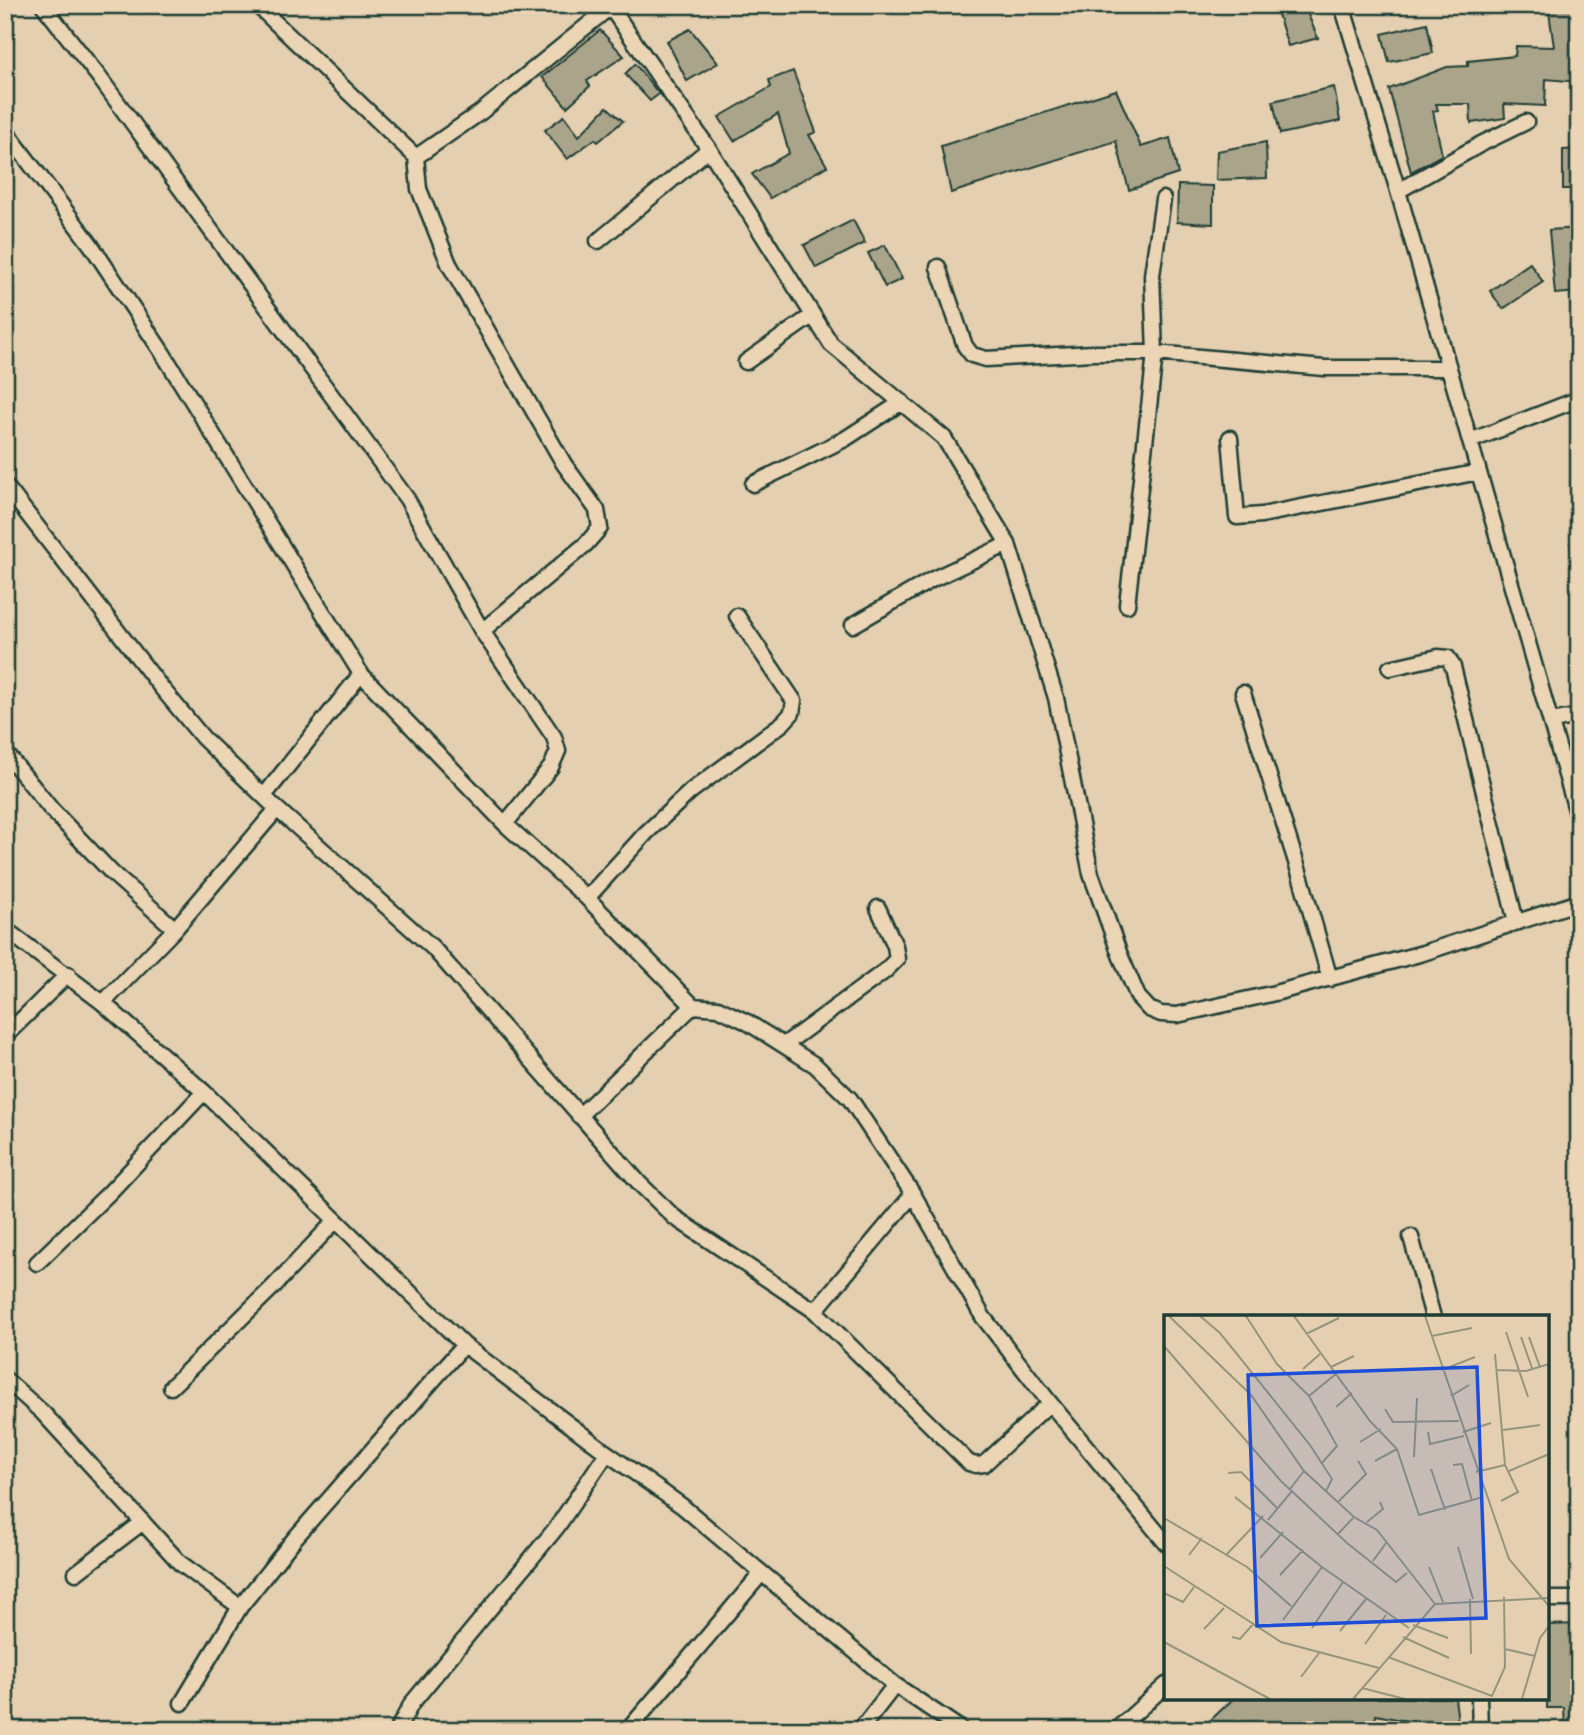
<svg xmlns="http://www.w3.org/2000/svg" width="1584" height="1735" viewBox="0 0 1584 1735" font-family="Dekko,sans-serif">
<rect width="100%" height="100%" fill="#e4cfb0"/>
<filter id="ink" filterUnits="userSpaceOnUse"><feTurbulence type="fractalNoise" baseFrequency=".0143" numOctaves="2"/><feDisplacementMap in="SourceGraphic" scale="14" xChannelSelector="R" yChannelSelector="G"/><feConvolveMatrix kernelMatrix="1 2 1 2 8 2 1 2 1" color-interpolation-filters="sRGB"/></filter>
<g filter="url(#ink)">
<path fill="#aaa48b" stroke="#1f3d34" stroke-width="2" d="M 1275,5 L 1304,5 L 1318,38 L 1288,46 Z
M 1548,5 L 1579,5 L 1579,82 L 1546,79 L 1545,106 L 1504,104 L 1505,118 L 1471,123 L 1470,104 L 1436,104 L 1438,110 L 1433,111 L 1442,155 L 1411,172 L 1389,89 L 1447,67 L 1468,66 L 1468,61 L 1515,56 L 1516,46 L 1554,47 Z
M 1427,23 L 1433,53 L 1389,62 L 1382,34 Z
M 690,29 L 718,63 L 687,81 L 667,41 Z
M 600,30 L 624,56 L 587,81 L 590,86 L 567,107 L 542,77 Z
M 635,64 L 659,94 L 650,101 L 625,74 Z
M 793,71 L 816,132 L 809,135 L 827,166 L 770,198 L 752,174 L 789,153 L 778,114 L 734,141 L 719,117 L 771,87 L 769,80 Z
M 1334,87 L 1340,121 L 1280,134 L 1273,101 Z
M 1116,90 L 1141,147 L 1170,138 L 1178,174 L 1129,190 L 1116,141 L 951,193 L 941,146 Z
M 607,107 L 623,121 L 598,142 L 595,139 L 567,159 L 545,130 L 564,116 L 579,136 Z
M 1266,142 L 1267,178 L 1216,180 L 1217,151 Z
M 1579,149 L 1579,189 L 1563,189 L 1563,150 Z
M 1178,185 L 1213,186 L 1213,224 L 1177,222 Z
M 853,220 L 865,243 L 816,268 L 804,245 Z
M 1579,228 L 1579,292 L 1555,294 L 1549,230 Z
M 885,245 L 902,279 L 885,287 L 868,253 Z
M 1530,263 L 1543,282 L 1503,309 L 1490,291 Z
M 1579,1624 L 1579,1730 L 1565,1730 L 1564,1708 L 1547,1708 L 1547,1625 Z
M 1234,1698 L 1455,1698 L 1459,1730 L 1422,1730 L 1422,1724 L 1376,1715 L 1373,1730 L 1200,1730 Z"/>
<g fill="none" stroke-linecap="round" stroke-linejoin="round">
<defs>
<path id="minor" d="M 43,5 L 99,77 L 407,499 L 482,631 L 554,737 L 558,751 L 551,767 L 505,824
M 257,5 L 416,157 L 419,189 L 449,264 L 564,464 L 597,510 L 600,528 L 586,544 L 482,631
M 609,5 L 709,149 L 831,344 L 944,438 L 1008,544 L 1056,698 L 1091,874 L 1120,955 L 1138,997 L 1149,1009 L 1161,1014 L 1177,1015 L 1275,993 L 1423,953 L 1579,902
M 1342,5 L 1398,191 L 1579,820
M 5,130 L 91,245 L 162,352 L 361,674 L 505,824 L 587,898 L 693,1006 L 718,1008 L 747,1022 L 815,1065 L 850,1099 L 913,1194 L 983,1317 L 1050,1403 L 1166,1543
M 416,157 L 481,112 L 610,7
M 1398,191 L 1481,144 L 1526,122
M 598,241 L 709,149
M 938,267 L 965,346 L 972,355 L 986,359 L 1093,353 L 1155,353 L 1324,368 L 1448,368
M 746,362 L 813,315
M 1230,438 L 1237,517 L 1262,515 L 1479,472
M 1470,441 L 1579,399
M 753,484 L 845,439 L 902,402
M 5,485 L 160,686 L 203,738 L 277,809 L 433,948 L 640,1184 L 674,1217 L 815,1311 L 969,1463 L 976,1465 L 984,1464 L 1050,1403
M 1127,605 L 1155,353 L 1152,275 L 1163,199
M 853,625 L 933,579 L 1008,544
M 1390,668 L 1438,657 L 1448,658 L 1453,667 L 1516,922
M 1243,693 L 1301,878 L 1330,979
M 1552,721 L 1579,716
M 5,752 L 51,809 L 112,873 L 175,929
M 264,796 L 361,674
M 587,898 L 646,833 L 691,791 L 783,723 L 792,713 L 794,701 L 737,616
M 5,929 L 103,1003 L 204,1092 L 464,1345 L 607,1453 L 682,1506 L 895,1685 L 962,1730
M 103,1003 L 175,929 L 277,809
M 5,1036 L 68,974
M 784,1045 L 885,971 L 897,959 L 895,946 L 878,908
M 579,1116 L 693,1006
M 1411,1237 L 1433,1317
M 37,1263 L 110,1192 L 204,1092
M 815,1311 L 913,1194
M 5,1379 L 43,1413 L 180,1563 L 240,1607
M 171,1387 L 274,1286 L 336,1220
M 76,1573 L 143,1522
M 1547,1599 L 1579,1599
M 1479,1698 L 1480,1730
M 182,1703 L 240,1607 L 295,1538 L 464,1345
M 5,1729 L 6,1730
M 397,1730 L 412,1703 L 557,1527 L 607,1453
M 628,1730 L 761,1574
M 860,1730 L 895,1685
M 1116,1730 L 1166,1685"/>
</defs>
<use href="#minor" stroke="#1f3d34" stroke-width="19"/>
<use href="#minor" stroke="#ecd5b5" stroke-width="14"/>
</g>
</g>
<g transform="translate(1164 1315)">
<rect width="385" height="385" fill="#e4cfb0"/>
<path fill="none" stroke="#95957e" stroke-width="2" d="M 5,1 L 87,80 L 140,156 L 190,202 L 213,215 L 271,289M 36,1 L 56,18 L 146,130 L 168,164 L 162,176M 82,1 L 113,49 L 145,81 L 173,131 L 157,149M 130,1 L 206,106 L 233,134 L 255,200 L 319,182M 261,1 L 345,244 L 385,291M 342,17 L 364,82M 142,19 L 175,3M 268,21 L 308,13M 357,22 L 368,53M 365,22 L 376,52M 0,31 L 117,166 L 183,228 L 232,267 L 243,258M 331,39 L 341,150 L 354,177 L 337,186M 167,52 L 190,41M 139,54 L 156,39M 278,55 L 311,42M 333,55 L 362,56 L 385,49M 145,81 L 173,58M 287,81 L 305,70M 172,92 L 188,78M 221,94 L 229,107 L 295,106M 339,115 L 376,110M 264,117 L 266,129 L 300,121M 299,117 L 327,108M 196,127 L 217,114M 250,142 L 253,83M 211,146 L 233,134M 289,150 L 298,149 L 308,186M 267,154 L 281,195M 345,156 L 385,139M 312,157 L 341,150M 64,158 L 77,157 L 114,194M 126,174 L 140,156M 71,182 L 158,252 L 245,313M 174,187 L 202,159 L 194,146M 0,203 L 83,252 L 127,291M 104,205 L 128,176M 203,207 L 219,194 L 216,187M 174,219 L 189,203M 294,232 L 309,284M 63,239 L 99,201M 25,240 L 38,223M 96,243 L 119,217M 209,246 L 222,228M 0,251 L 117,327 L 215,353M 265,252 L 279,287M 116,260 L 139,235M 0,278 L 19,287 L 30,272M 306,284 L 307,339M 119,305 L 158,252M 249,310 L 284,323M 148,313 L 179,267M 40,314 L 60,293M 176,316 L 202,284M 68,322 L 76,324 L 90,308M 239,322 L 285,343M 0,327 L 106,384M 201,329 L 222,300M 341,334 L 371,341M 224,342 L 328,381 L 341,352 L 340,282M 137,362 L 155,338M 198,373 L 241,384M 189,384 L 271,289 L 385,283M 358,384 L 376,323 L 385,311"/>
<path fill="#1d4ed8" fill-opacity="0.15" stroke="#1d4ed8" stroke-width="3.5" d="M 313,52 L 322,303 L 93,311 L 84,60 Z"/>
<rect width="385" height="385" fill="none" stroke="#1f3d34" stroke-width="3.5"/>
</g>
<rect width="1584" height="1735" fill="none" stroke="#ecd5b5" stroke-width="28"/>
<rect x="14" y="14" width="1556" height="1707" fill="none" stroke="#1f3d34" stroke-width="2.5" filter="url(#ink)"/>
</svg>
